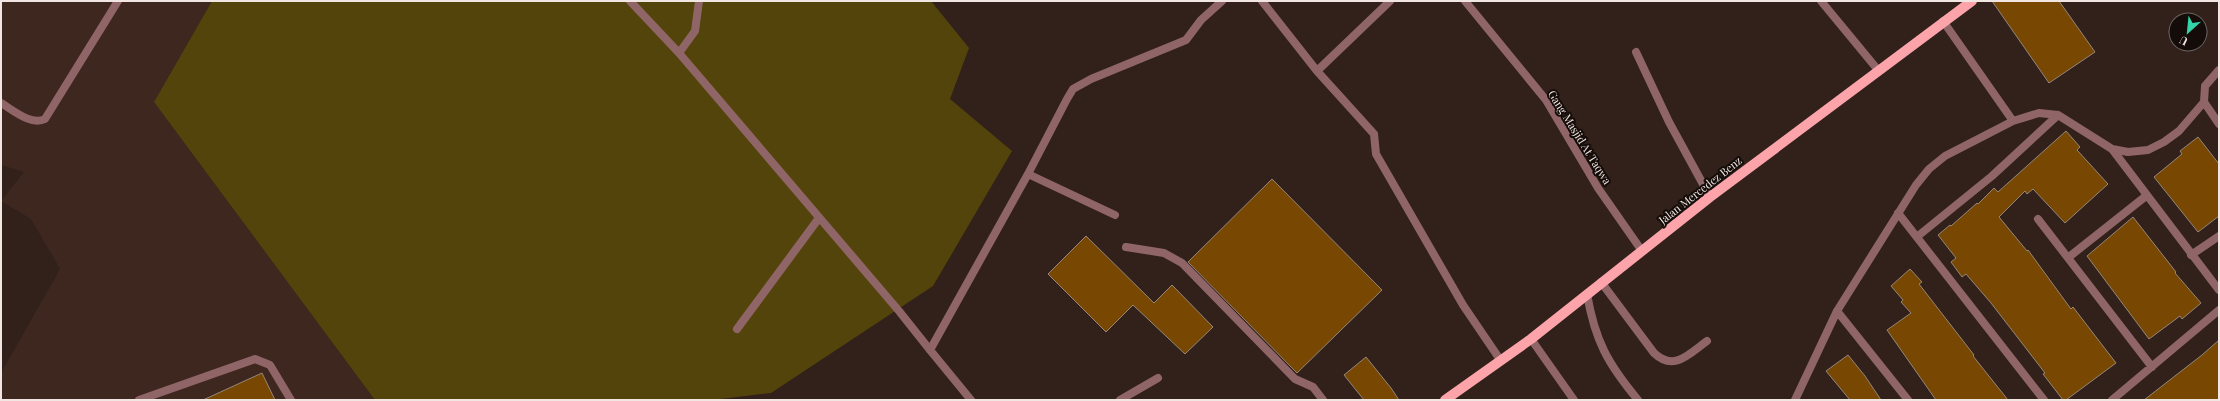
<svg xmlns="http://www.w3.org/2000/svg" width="2220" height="401" viewBox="0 0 2220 401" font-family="'Playfair Display',serif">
<rect width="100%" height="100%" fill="#31211a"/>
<path fill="#3e271e" d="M 1,1 L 212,1 L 154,102 L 375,400 L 1,400 L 1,373 L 60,269 L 31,219 L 1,201 L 24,172 L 1,165 Z"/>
<path fill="#53440c" d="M 212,1 L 931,1 L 969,48 L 950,99 L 1012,151 L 933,286 L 771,393 L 712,400 L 375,400 L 154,102 Z"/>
<path fill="#784802" stroke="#968779" d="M 1992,1 L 2059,1 L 2095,52 L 2049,83 Z
M 2066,131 L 2080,147 L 2077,150 L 2108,184 L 2065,223 L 2033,189 L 2027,194 L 2025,191 L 1999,217 L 2027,251 L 2028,250 L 2071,309 L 2073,307 L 2116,363 L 2066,400 L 2063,400 L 2043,374 L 2045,373 L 1991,303 L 1966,274 L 1962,277 L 1951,262 L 1956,258 L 1938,235 L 1950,225 L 1951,226 L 1977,203 L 1978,204 L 1994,188 L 1998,192 Z
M 2198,137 L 2219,164 L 2219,216 L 2198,232 L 2154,177 L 2182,154 L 2180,151 Z
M 1272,179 L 1382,290 L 1297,373 L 1188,262 Z
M 2133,217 L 2176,272 L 2175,273 L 2201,303 L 2182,319 L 2180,316 L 2149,339 L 2087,256 Z
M 1086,236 L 1154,303 L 1172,285 L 1213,327 L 1185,354 L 1133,305 L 1106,332 L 1048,274 Z
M 1910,269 L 1922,282 L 1919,284 L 1974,355 L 1973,356 L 2008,400 L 1936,400 L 1887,330 L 1911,313 L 1901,302 L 1903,300 L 1891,286 Z
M 2219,340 L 2219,400 L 2144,400 L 2202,355 Z
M 1848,355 L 1865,376 L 1881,400 L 1850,400 L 1826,371 Z
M 1366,357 L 1391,388 L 1399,400 L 1364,400 L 1344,375 Z
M 262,373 L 275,400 L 203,400 Z"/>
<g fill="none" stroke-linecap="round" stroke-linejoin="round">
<path stroke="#906567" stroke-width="8" d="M 630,1 L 679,53 L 899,311 L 930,350
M 1636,52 L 1669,122 L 1710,197
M 679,53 L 695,31 L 699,1
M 1,103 C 13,110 31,126 45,119 L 118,1
M 1126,247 L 1164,253 L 1182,263 L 1295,379 L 1313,387 L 1323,400
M 1601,282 L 1654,353 C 1674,372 1689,354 1707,341
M 737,329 L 819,218
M 1531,339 L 1574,400
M 139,400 L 255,359 L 270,365 L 291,400"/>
<path stroke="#906567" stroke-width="8" d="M 1262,1 L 1317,71 L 1374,134 L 1376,154 L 1463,305 L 1501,361
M 1465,1 L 1546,100 L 1598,188 L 1642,251
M 1821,1 L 1878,70
M 1943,21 L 2013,121
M 1317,71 L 1390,1
M 2204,102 L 2219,124
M 2112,149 L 2219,290
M 1028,174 L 1115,215
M 1898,213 L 2044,400
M 2038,219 L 2152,367
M 1918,236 L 1992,176 L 2058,115
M 2191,255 L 2219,236
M 2069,257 L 2146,196
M 1587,294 C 1595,341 1608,364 1638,400
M 1837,311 L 1908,400
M 971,400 L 930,350 L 1028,174 L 1067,99 L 1073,89 L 1091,79 L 1186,40 L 1201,20 L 1222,1
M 1120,400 L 1158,378
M 1795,400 L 1837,311 L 1916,185 L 1929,169 L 1945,156 L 2013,121 L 2039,113 L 2058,115 L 2112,149 L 2128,152 L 2148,150 L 2164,142 L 2179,131 L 2204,102 L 2205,86 L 2219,70
M 2112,400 L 2219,310"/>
<path stroke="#fca4aa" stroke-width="10" d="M 1445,400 L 1531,339 L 1710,197 L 1972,1"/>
</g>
<g text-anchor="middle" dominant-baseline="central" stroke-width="4" stroke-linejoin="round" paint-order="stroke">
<g font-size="11" fill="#f2e6e2" stroke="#140c09">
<text transform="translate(1580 137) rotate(58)">Gang Masjid At Taqwa</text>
<text transform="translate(1700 190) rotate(-38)">Jalan Mercedez Benz</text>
</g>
</g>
<rect width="2220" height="401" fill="none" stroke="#f2e6e2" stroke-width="4"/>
<g transform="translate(2188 32) rotate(207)"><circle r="19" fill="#140c09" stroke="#6d6360"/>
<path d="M0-3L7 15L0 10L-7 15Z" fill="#33d4a8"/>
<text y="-6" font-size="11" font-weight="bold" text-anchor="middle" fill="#f2e6e2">U</text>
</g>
</svg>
